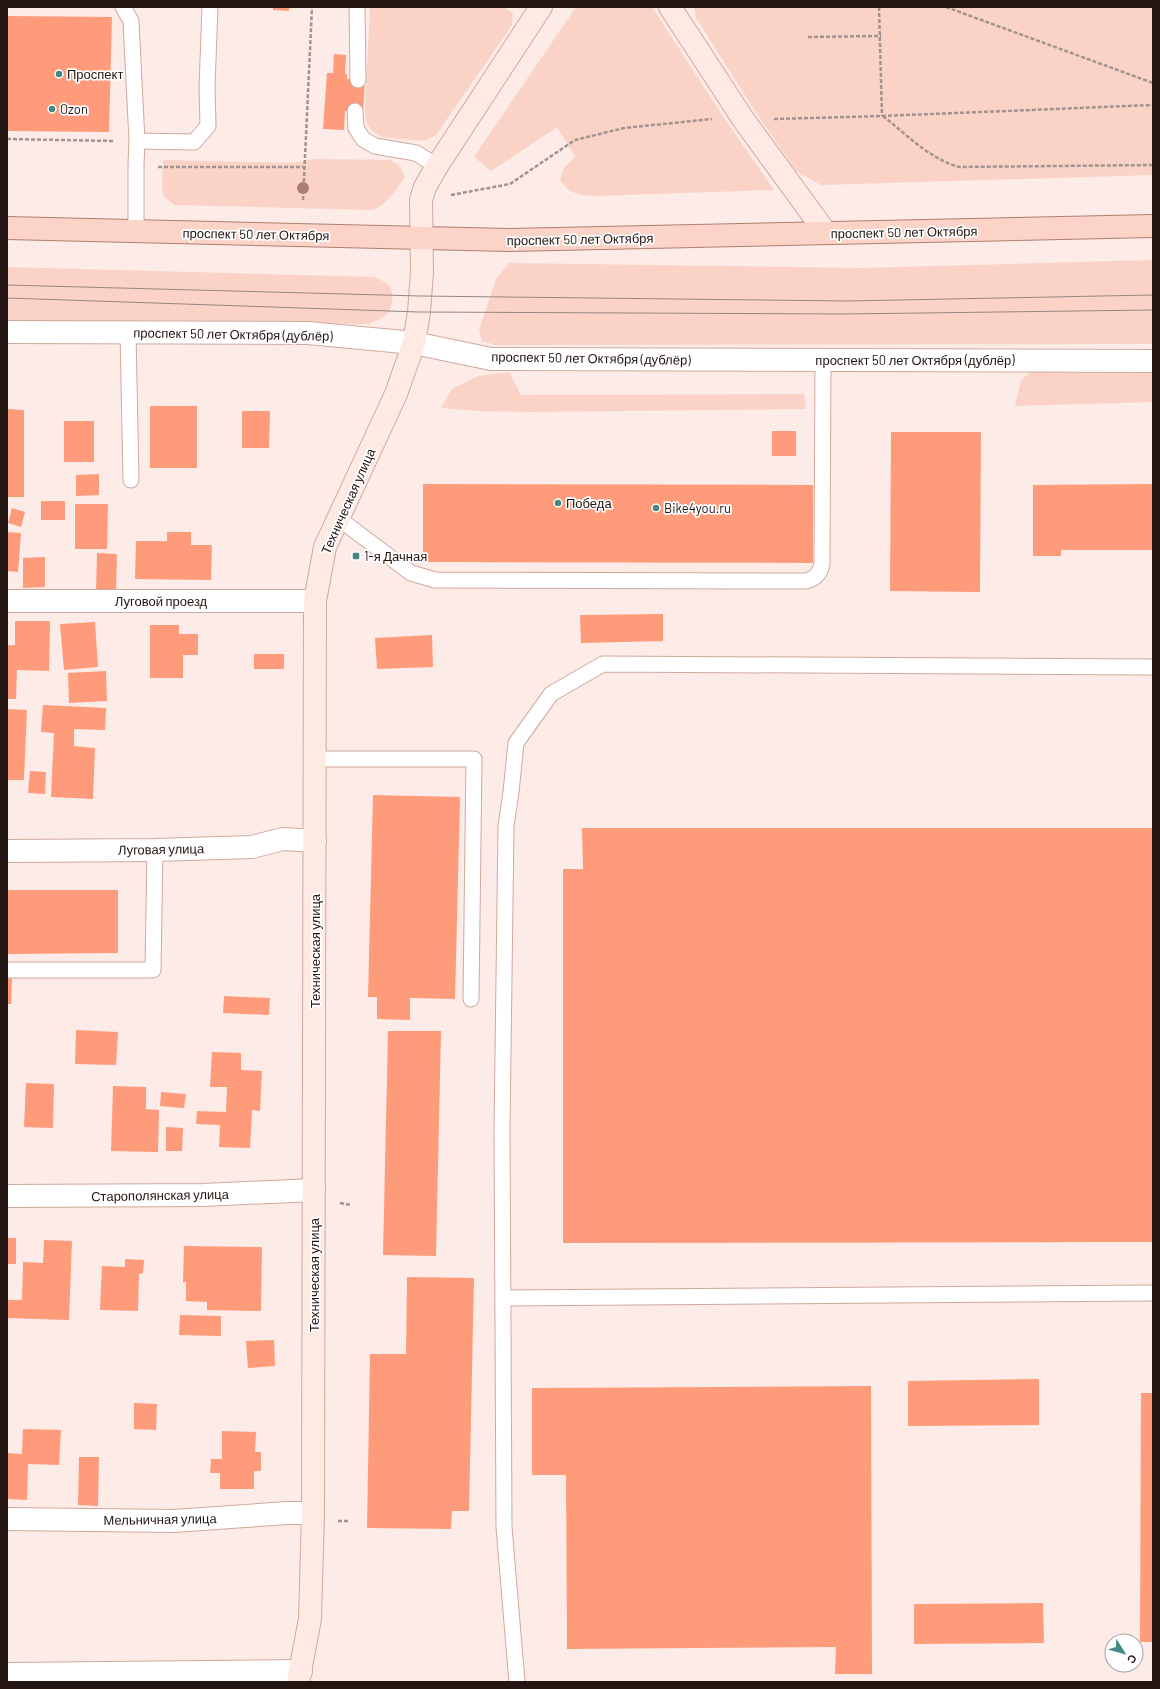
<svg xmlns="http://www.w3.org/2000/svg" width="1160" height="1689" viewBox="0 0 1160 1689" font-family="Barlow,sans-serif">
<rect width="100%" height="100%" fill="#fcebe6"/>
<path fill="#fad3c6" d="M 370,7 L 504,7 L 513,14 L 512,25 L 436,135 L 425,141 L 382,137 L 372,131 L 366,122 L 365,112 Z
M 576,7 L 652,7 L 724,118 L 774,190 L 594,196 C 579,195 567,193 560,179 L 564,168 L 575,157 L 557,127 L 491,171 L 474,157 Z
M 694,7 L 1153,7 L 1153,175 L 821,185 L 796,171 L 755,111 L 696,18 Z
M 314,159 L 390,160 L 399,165 L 405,177 C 396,189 388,204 373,210 L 174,205 L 164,196 L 162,188 L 163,160 L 293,163 Z
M 1153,260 L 1153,344 L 495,345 L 482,341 L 479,330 L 496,279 L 509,263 L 863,268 Z
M 7,267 L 373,277 C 388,282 396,288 391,305 C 390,308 390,311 388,313 C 382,319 375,321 368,324 L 7,322 Z
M 1032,371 L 1153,372 L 1153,402 L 1015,406 L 1021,380 Z
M 509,372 L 521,395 L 804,394 L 806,409 L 527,412 L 478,411 L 441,408 L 452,389 L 478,376 Z"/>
<path fill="#fe9b7b" d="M 273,7 L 289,7 L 289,11 L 273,10 Z
M 7,16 L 112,17 L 109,132 L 7,131 Z
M 334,54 L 346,55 L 345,74 L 347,74 L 347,79 L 365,80 L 363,112 L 345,111 L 344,130 L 323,129 L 327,73 L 333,73 Z
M 150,406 L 197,406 L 197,468 L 150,468 Z
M 7,409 L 24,410 L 24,497 L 7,497 Z
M 242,411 L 270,411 L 269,448 L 242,448 Z
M 64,421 L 94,421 L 94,462 L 64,462 Z
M 772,431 L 796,431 L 796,456 L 772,456 Z
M 891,432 L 981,432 L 980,592 L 890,591 Z
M 99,474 L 99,495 L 76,496 L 76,475 Z
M 423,484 L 813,485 L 813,563 L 423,562 Z
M 1153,484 L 1153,550 L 1061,550 L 1061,556 L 1033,556 L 1033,485 Z
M 41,501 L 65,501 L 65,520 L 41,520 Z
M 75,504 L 108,504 L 107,549 L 75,549 Z
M 12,508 L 25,512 L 21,527 L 8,523 Z
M 7,532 L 21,533 L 18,572 L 7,571 Z
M 167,532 L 191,532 L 191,545 L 212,545 L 211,580 L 135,579 L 136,541 L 167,541 Z
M 97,553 L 117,554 L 116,592 L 96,592 Z
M 45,557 L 45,587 L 23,588 L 23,558 Z
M 663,614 L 663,641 L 581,643 L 580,615 Z
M 15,621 L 50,621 L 49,671 L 17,670 L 16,699 L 7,699 L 7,645 L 15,645 Z
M 95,622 L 98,667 L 64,670 L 60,624 Z
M 150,625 L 179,625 L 179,634 L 198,634 L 198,655 L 183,655 L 183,678 L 150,678 Z
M 432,635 L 433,667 L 377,669 L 375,638 Z
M 254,654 L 284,654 L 284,669 L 254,669 Z
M 106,671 L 107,701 L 69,703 L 68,673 Z
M 43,705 L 106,708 L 105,730 L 74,729 L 74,746 L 95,748 L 93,799 L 51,797 L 54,733 L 41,732 Z
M 7,709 L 27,710 L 24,780 L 7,780 Z
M 30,771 L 46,772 L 45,794 L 28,793 Z
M 373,795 L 460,797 L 455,999 L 410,998 L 410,1020 L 377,1019 L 377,997 L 368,997 Z
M 582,828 L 1153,828 L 1153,1242 L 563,1243 L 563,869 L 583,869 Z
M 7,890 L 118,890 L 118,953 L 7,954 Z
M 7,978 L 12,978 L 11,1004 L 7,1004 Z
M 224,996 L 270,998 L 269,1015 L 223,1013 Z
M 76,1030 L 118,1032 L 116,1065 L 75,1064 Z
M 388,1031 L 441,1031 L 436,1256 L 383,1255 Z
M 212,1052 L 241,1053 L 241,1070 L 262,1071 L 260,1111 L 252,1110 L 250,1148 L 219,1147 L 220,1125 L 196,1124 L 197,1111 L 226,1112 L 227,1087 L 210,1087 Z
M 26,1083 L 54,1084 L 53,1128 L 24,1127 Z
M 113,1086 L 146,1087 L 146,1109 L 159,1110 L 158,1152 L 111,1151 Z
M 161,1092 L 186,1094 L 184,1108 L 160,1106 Z
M 166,1127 L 183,1128 L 182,1151 L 166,1151 Z
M 7,1238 L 16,1238 L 16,1264 L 7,1264 Z
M 44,1240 L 72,1241 L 69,1320 L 7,1318 L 7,1300 L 22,1300 L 23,1262 L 43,1263 Z
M 184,1246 L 262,1247 L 261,1311 L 207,1310 L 207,1302 L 186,1301 L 186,1282 L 183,1282 Z
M 125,1259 L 144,1260 L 143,1273 L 139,1274 L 138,1311 L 100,1310 L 102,1266 L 125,1267 Z
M 407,1277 L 474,1278 L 469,1511 L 452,1511 L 451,1529 L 367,1528 L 370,1354 L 406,1354 Z
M 180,1315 L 221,1316 L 221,1336 L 179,1335 Z
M 274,1340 L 275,1366 L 248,1368 L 246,1341 Z
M 1039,1379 L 1039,1425 L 908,1426 L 908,1381 Z
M 871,1386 L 872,1674 L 835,1674 L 836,1647 L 567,1649 L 566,1475 L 532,1475 L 532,1388 Z
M 1141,1393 L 1153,1393 L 1153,1642 L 1140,1642 Z
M 134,1403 L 157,1404 L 156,1430 L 134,1429 Z
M 23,1429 L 61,1430 L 59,1465 L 28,1464 L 27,1500 L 7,1499 L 7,1453 L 22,1454 Z
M 222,1431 L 256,1432 L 255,1452 L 261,1452 L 261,1471 L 254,1471 L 254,1489 L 220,1489 L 220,1473 L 210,1473 L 211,1459 L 222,1459 Z
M 79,1457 L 99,1457 L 98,1506 L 78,1505 Z
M 1043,1603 L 1044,1643 L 914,1644 L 914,1604 Z"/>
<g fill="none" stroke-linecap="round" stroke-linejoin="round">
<defs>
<path id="service" d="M 123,7 L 131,21 L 137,141 L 136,165 L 136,231
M 357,7 L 358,80
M 355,111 L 356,128 L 363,139 L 375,146 L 416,153 L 437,166
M 137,141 L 194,142 L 208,126 L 207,87 L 210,7
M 128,333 L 131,480
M 338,518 L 411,573 L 435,580 L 806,581 C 815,579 821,573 822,563 L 823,360
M 315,759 L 474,759 L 471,999
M 7,970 L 153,970 L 155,850
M 503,1298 L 1153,1293
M 517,1682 L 504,1527 L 502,1130 L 506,826 L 511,792 L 516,743 L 551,694 L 603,664 L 1153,667"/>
<path id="minor" d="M 414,343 L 491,359 L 1153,361
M 7,601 L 315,601
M 7,851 L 155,850 L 252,847 L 283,839 L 315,841
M 7,1196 L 203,1195 L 314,1190
M 7,1519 L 174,1521 L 287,1513 L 313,1513
M 7,1674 L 301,1671"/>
<path id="tertiary" d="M 7,332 L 308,333 L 414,343"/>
<path id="secondary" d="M 670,7 L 743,119 L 826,233
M 298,1682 L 310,1619 L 313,1513 L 315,601 L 325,547 L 396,394 L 414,343 L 419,312 L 422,272 L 421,200 L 425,187 L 437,166 L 541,7"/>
<path id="primary" d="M 7,228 L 509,240 L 1153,226"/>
</defs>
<use href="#service" stroke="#d0a99c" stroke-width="17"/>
<use href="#minor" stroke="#d0a99c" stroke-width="24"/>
<use href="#tertiary" stroke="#d0a99c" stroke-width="24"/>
<use href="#secondary" stroke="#d0a99c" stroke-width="24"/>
<use href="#primary" stroke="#af7e6f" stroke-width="24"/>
<path stroke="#a3938f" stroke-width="2.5" stroke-dasharray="4 2" stroke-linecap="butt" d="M 879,7 L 882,116
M 946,7 L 1153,83
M 808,37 L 881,36
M 883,116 C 907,135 930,159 959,167 L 1153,165
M 774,119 L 882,116 L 1153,105
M 7,139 L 114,141
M 158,167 L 304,167
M 451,195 L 510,184 L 575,140 L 624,128 L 712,119
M 303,200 L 312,7
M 340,1203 L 351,1205
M 338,1521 L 348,1521"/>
<use href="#service" stroke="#fff" stroke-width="15"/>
<use href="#minor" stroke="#fff" stroke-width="22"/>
<use href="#tertiary" stroke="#fff" stroke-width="22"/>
<use href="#secondary" stroke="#fee9e3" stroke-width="22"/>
<use href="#primary" stroke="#fcd4c7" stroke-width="22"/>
<path stroke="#958681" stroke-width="1" d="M 7,285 L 420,296 L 847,301 L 1153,295
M 7,298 L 419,312 L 844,314 L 1153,310"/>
</g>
<circle fill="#a98072" cx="303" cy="188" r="6"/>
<g fill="#438a85" stroke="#fff" stroke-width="1.5">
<circle cx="59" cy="74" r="4"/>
<circle cx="52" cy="109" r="4"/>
<circle cx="558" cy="503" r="4"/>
<circle cx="656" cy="508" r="4"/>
<rect x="352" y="552" width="8" height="8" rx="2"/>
</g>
<g text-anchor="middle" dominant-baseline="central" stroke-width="3.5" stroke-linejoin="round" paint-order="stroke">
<g font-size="13" fill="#231511" stroke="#fff" text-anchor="start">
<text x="67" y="74">Проспект</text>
<text x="60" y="109">Ozon</text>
<text x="566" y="503">Победа</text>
<text x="664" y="508">Bike4you.ru</text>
<text x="364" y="556">1-я Дачная</text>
</g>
<g font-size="13" fill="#231511" stroke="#fff">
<text transform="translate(904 232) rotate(-1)">проспект 50 лет Октября</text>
<text transform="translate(256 234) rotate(1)">проспект 50 лет Октября</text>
<text transform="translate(580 239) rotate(-1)">проспект 50 лет Октября</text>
<text transform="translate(233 334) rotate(1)">проспект 50 лет Октября (дублёр)</text>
<text transform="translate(591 358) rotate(1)">проспект 50 лет Октября (дублёр)</text>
<text x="915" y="360">проспект 50 лет Октября (дублёр)</text>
<text transform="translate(348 501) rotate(-66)">Техническая улица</text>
<text x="161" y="601">Луговой проезд</text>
<text transform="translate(161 849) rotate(-1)">Луговая улица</text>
<text transform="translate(315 951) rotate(-90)">Техническая улица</text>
<text transform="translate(160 1195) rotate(-1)">Старополянская улица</text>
<text transform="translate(314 1275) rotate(-90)">Техническая улица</text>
<text transform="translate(160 1519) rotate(-1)">Мельничная улица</text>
</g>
</g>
<rect width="1160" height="1689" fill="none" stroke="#231511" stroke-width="16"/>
<g transform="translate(1124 1653) rotate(127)"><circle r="19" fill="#ffffff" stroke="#a7a1a0"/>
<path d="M0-3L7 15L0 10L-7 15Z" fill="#438a85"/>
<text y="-6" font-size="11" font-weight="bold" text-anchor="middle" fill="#231511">С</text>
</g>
</svg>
